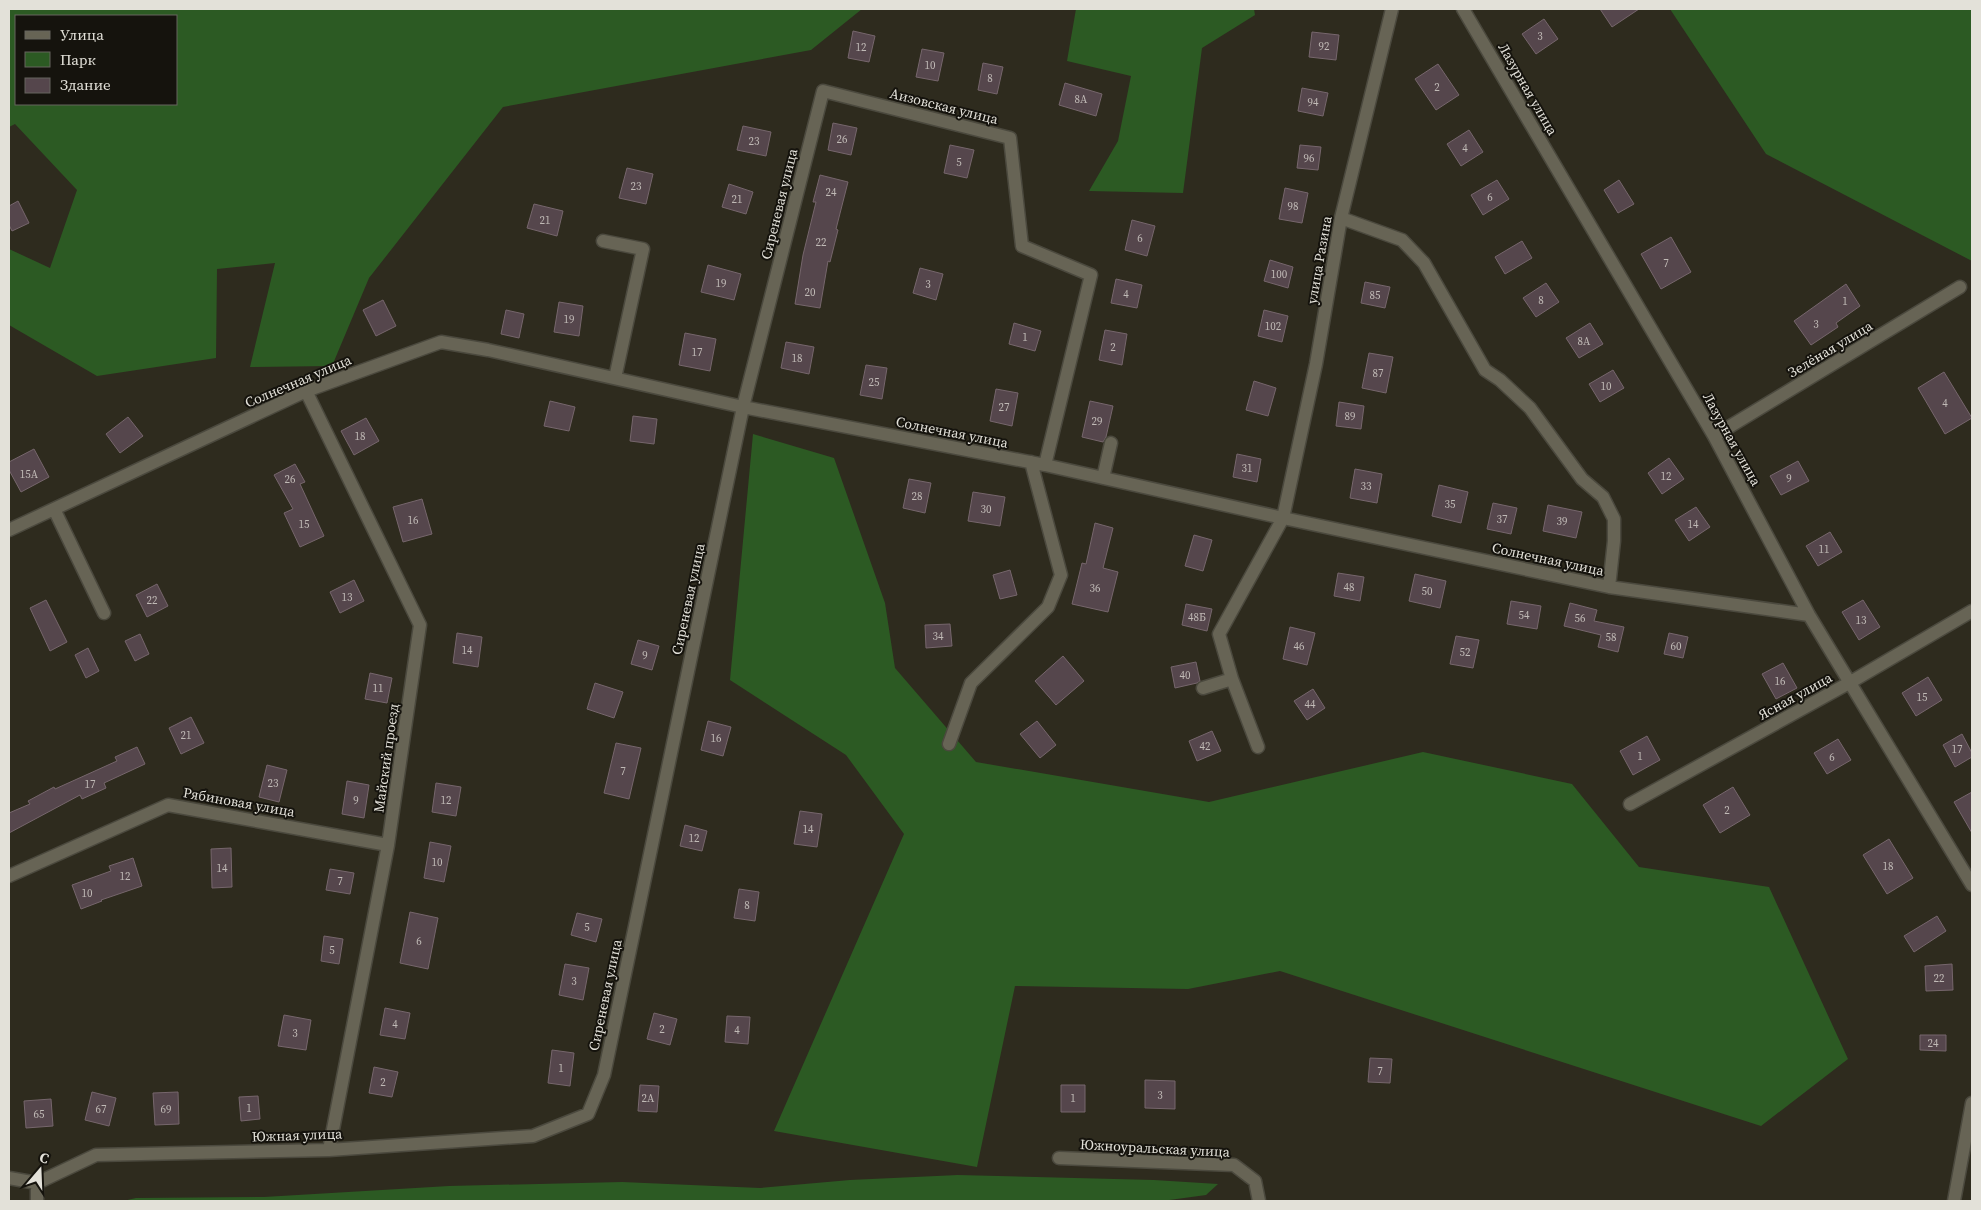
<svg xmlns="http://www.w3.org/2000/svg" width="1981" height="1210" viewBox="0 0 1981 1210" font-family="'Source Serif 4',serif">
<rect width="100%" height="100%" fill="#2e2b1e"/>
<path fill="#2c5a23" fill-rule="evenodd" d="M 9,9 L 862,9 L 811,50 L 503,107 L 369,278 L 332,366 L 250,367 L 275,263 L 217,269 L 216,358 L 97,376 L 9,325 L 9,249 L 50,268 L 77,190 L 15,124 L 9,127 ZM 16,16 L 176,16 L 176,104 L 16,104 Z
M 1076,9 L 1254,9 L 1255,15 L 1202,48 L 1183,193 L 1089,191 L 1118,141 L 1131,76 L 1067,61 Z
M 1670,9 L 1972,9 L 1972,261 L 1766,154 Z
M 753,434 L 834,458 L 885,603 L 895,668 L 976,762 L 1209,802 L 1423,752 L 1572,784 L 1639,867 L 1769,887 L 1848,1059 L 1761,1126 L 1280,971 L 1188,989 L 1015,986 L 977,1167 L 774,1131 L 904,834 L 846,755 L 730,680 Z
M 958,1175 L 1154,1180 L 1218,1184 L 1206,1195 L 1162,1201 L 123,1201 L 136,1198 L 264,1197 L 449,1186 L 622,1182 L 760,1188 L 850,1180 Z"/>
<path fill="#55464c" stroke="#76666c" d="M 1600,9 L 1639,9 L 1612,27 Z
M 1544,19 L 1558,39 L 1536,54 L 1522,34 Z
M 853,31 L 875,36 L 869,62 L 848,58 Z
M 1312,32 L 1339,35 L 1336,60 L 1309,57 Z
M 922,49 L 944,53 L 938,81 L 916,77 Z
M 983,63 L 1003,67 L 997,94 L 978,90 Z
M 1438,64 L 1459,95 L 1436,110 L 1415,79 Z
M 1065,83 L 1102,94 L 1096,116 L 1059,105 Z
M 1302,88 L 1328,93 L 1323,116 L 1298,111 Z
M 833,123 L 857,128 L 851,155 L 828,150 Z
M 743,126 L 771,132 L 766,156 L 737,150 Z
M 1469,130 L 1483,152 L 1461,166 L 1447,144 Z
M 950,145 L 974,150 L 967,178 L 944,173 Z
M 1300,145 L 1321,147 L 1318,170 L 1297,168 Z
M 627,168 L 653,174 L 646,204 L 619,198 Z
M 820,175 L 848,182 L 836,229 L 838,230 L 830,262 L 828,261 L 820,308 L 795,304 L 803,255 L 816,202 L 813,202 Z
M 1497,180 L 1509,199 L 1483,215 L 1471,195 Z
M 1619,180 L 1634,204 L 1618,213 L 1604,190 Z
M 729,184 L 753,192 L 746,214 L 722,207 Z
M 1285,188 L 1308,193 L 1302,223 L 1279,219 Z
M 18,201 L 29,223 L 12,231 L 9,225 L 9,206 Z
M 534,204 L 563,211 L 557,236 L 527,228 Z
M 1132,220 L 1155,226 L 1147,256 L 1125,250 Z
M 1671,237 L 1691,272 L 1661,289 L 1641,254 Z
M 1522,241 L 1532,258 L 1505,274 L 1495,257 Z
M 1270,260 L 1293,267 L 1288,288 L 1264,281 Z
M 708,265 L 741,274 L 734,300 L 701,292 Z
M 920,268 L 943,274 L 936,300 L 913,293 Z
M 1116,279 L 1142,285 L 1137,308 L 1111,303 Z
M 1365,282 L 1390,287 L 1385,308 L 1361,303 Z
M 1546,283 L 1559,302 L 1536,317 L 1523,298 Z
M 1846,284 L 1860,306 L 1836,323 L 1838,327 L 1811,345 L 1794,321 Z
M 383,300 L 396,326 L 376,336 L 363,310 Z
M 559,302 L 583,306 L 579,336 L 554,332 Z
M 506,310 L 524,314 L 519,338 L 501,334 Z
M 1264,310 L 1288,316 L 1282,342 L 1258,336 Z
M 1014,323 L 1041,331 L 1035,351 L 1009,344 Z
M 1590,323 L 1603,344 L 1579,358 L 1566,338 Z
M 1105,330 L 1127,334 L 1122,365 L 1099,360 Z
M 685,333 L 716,339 L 710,371 L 679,365 Z
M 786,342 L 814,347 L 809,374 L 781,368 Z
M 1369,353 L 1393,357 L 1386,393 L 1362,388 Z
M 866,365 L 887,368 L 882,399 L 860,395 Z
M 1613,370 L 1624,388 L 1600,402 L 1589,384 Z
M 1944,372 L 1972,418 L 1945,434 L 1918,388 Z
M 1254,381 L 1276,388 L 1268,416 L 1246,410 Z
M 996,389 L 1018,393 L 1012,426 L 990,421 Z
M 550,401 L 575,407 L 569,431 L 544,426 Z
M 1090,401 L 1113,406 L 1106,437 L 1103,442 L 1082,437 Z
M 1339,402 L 1364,406 L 1361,429 L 1336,426 Z
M 633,416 L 657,419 L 654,444 L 630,441 Z
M 128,417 L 143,436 L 120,453 L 106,434 Z
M 366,418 L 379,441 L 354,455 L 341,431 Z
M 34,449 L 49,477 L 21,492 L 9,470 L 9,462 Z
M 1237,454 L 1261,459 L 1257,482 L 1233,477 Z
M 1669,458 L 1684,479 L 1662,494 L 1648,473 Z
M 1798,461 L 1809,481 L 1781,495 L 1770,476 Z
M 295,464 L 305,482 L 300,484 L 324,536 L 300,547 L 284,513 L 293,509 L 274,475 Z
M 1355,469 L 1382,474 L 1377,503 L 1350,498 Z
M 909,479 L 931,483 L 925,513 L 903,508 Z
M 1439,485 L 1468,492 L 1461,523 L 1432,516 Z
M 973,492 L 1005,497 L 1000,526 L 968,521 Z
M 422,499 L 432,534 L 403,542 L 393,507 Z
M 1493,503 L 1517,508 L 1511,534 L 1487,529 Z
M 1548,505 L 1582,512 L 1576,538 L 1543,531 Z
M 1696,507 L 1710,527 L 1689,541 L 1675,520 Z
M 1095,523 L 1113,528 L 1103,568 L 1118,572 L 1108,612 L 1072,604 L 1082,563 L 1086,564 Z
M 1830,532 L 1842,552 L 1818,566 L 1806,546 Z
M 1194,535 L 1212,540 L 1203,571 L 1185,566 Z
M 1010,570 L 1017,595 L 1000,599 L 993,575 Z
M 1338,573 L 1364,577 L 1360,601 L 1334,596 Z
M 1415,574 L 1446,581 L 1440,608 L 1409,601 Z
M 354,580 L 364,601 L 340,613 L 330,592 Z
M 157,584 L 168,606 L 147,617 L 136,595 Z
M 46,600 L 67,642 L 50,651 L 30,608 Z
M 1863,600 L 1880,627 L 1859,640 L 1842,612 Z
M 1511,601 L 1541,606 L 1537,629 L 1507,624 Z
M 1570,603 L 1597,610 L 1594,621 L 1624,627 L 1618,652 L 1598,647 L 1601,635 L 1564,626 Z
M 1186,604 L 1212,609 L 1207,631 L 1182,625 Z
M 950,624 L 952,646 L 926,648 L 925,625 Z
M 1290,627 L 1315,633 L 1307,665 L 1283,659 Z
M 457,633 L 482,637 L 478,667 L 453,663 Z
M 1669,633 L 1688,637 L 1683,658 L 1664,654 Z
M 140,634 L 149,654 L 135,661 L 125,641 Z
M 1456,636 L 1479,640 L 1473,668 L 1450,664 Z
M 638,640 L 659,646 L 652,670 L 631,664 Z
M 88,648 L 99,671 L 86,678 L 75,655 Z
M 1063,656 L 1084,681 L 1056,705 L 1035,681 Z
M 1196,662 L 1200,681 L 1197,683 L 1175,688 L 1171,667 Z
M 1783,663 L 1797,688 L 1776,699 L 1762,674 Z
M 370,673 L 392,678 L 387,703 L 365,699 Z
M 1928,677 L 1942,700 L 1916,716 L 1902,693 Z
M 595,683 L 623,692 L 614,718 L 587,709 Z
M 1313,689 L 1325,708 L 1307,720 L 1294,701 Z
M 191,717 L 204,743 L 181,754 L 169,728 Z
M 708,721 L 731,727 L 723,756 L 701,750 Z
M 1037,721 L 1056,745 L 1040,758 L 1020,734 Z
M 1212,731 L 1221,751 L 1197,761 L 1189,741 Z
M 1962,734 L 1972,753 L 1972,757 L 1955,767 L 1943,745 Z
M 1647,736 L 1660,760 L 1633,775 L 1620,751 Z
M 1838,739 L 1851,760 L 1827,774 L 1814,753 Z
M 616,743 L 641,748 L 629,799 L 604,793 Z
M 137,747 L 145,764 L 104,783 L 106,788 L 82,799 L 80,795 L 9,833 L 9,813 L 30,804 L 28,801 L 54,787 L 55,789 L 117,761 L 115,757 Z
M 267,765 L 287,770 L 279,802 L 259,797 Z
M 347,781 L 369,785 L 364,818 L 342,814 Z
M 436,783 L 461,787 L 456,816 L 432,812 Z
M 1733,787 L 1750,815 L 1720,833 L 1703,805 Z
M 1972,792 L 1972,833 L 1954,802 Z
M 800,811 L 822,814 L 817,847 L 794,844 Z
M 685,825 L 707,831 L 702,851 L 680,846 Z
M 1889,839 L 1913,878 L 1887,894 L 1863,855 Z
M 430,842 L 451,846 L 444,882 L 424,878 Z
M 231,848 L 232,887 L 212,888 L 211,849 Z
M 133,858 L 142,886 L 101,900 L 102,901 L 81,909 L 72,885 L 111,871 L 109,866 Z
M 330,869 L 354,873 L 350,894 L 326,890 Z
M 739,889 L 759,892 L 755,921 L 734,918 Z
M 410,912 L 438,918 L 428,969 L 400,963 Z
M 577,913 L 602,919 L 596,942 L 571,935 Z
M 1937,916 L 1946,931 L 1914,952 L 1904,936 Z
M 324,936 L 343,939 L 339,964 L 321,961 Z
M 565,964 L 589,968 L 583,1000 L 559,995 Z
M 1952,964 L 1953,990 L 1926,991 L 1925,966 Z
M 385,1008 L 410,1013 L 405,1039 L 380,1035 Z
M 654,1013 L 677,1019 L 670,1045 L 647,1039 Z
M 284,1015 L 311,1020 L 306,1050 L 278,1046 Z
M 727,1016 L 750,1017 L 748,1044 L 725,1042 Z
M 1920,1035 L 1946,1035 L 1946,1051 L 1920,1050 Z
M 552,1050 L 574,1053 L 570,1086 L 548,1083 Z
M 1370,1058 L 1392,1059 L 1390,1083 L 1368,1082 Z
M 374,1067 L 398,1072 L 392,1097 L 369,1093 Z
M 1145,1080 L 1175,1081 L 1175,1109 L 1145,1108 Z
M 640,1085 L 659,1086 L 657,1112 L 638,1111 Z
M 1061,1085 L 1085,1085 L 1085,1112 L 1061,1112 Z
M 92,1092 L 116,1098 L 109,1126 L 85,1120 Z
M 178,1092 L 179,1124 L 155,1125 L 153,1093 Z
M 258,1096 L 260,1119 L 241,1121 L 239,1097 Z
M 51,1099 L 53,1126 L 26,1128 L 24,1101 Z"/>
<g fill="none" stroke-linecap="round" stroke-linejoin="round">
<defs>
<path id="minor" d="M 1463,9 L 1714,436 L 1809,615 L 1972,885
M 1341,218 L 1402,240 L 1424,263 L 1485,370 L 1500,380 L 1530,408 L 1582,479 L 1603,497 L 1614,519 L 1614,541 L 1609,587
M 603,241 L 643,249 L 615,378
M 306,391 L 420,625 L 388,845 L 329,1150
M 1714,436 L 1960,287
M 1103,478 L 1111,443
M 54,509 L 104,613
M 9,530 L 306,391 L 441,342 L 488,350 L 743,407 L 1045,465 L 1283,518 L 1609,587 L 1809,615
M 1203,688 L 1232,679
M 949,744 L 971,683 L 1048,607 L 1061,575 L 1031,462
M 1258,747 L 1232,679 L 1219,634 L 1283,518 L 1316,364 L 1341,218 L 1392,9
M 1630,804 L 1849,683 L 1972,611
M 9,876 L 168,805 L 388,845
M 1059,1158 L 1234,1165 L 1255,1181 L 1259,1201
M 9,1178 L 37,1183 L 96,1155 L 329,1150 L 533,1136 L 588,1114 L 604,1075 L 743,407 L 823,91 L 1010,138 L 1022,246 L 1091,275 L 1045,465
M 37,1201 L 37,1183
M 1954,1201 L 1972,1103"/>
</defs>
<use href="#minor" stroke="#4b493e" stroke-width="15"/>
<use href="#minor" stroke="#676455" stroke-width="12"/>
</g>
<g text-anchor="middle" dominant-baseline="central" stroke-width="4" stroke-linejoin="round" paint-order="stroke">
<g font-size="11" fill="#c0bab6">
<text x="1540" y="36">3</text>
<text x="1324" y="46">92</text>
<text x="861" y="47">12</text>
<text x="930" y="65">10</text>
<text x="990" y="78">8</text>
<text x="1437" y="87">2</text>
<text x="1081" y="99">8А</text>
<text x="1313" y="102">94</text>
<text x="842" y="139">26</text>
<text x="754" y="141">23</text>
<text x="1465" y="148">4</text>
<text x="1309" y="158">96</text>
<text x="959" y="162">5</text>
<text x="636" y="186">23</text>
<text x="831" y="192">24</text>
<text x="1490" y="197">6</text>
<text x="737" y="199">21</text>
<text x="1293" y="206">98</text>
<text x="545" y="220">21</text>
<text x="1140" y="238">6</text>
<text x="821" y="242">22</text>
<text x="1666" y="263">7</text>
<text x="1279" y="274">100</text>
<text x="721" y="283">19</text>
<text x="928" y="284">3</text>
<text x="810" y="292">20</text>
<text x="1126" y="294">4</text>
<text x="1375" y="295">85</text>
<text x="1541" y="300">8</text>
<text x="1845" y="301">1</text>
<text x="569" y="319">19</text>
<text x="1816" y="324">3</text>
<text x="1273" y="326">102</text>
<text x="1025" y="337">1</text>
<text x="1584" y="341">8А</text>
<text x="1113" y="347">2</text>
<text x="697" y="352">17</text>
<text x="797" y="358">18</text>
<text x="1378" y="373">87</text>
<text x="874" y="382">25</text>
<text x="1606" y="386">10</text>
<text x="1945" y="403">4</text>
<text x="1004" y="407">27</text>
<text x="1350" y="416">89</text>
<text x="1097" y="421">29</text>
<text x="360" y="436">18</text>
<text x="1247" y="468">31</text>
<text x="29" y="474">15А</text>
<text x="1666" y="476">12</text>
<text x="1789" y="478">9</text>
<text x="290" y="479">26</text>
<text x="1366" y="486">33</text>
<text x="917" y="496">28</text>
<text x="1450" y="504">35</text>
<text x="986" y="509">30</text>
<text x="1502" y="519">37</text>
<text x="413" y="520">16</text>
<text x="1562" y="521">39</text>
<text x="304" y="524">15</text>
<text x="1693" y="524">14</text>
<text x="1824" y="549">11</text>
<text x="1349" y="587">48</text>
<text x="1095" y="588">36</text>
<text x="1427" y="591">50</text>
<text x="347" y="597">13</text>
<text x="152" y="600">22</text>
<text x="1524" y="615">54</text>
<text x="1197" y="617">48Б</text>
<text x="1580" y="618">56</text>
<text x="1861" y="620">13</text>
<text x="938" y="636">34</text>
<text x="1611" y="637">58</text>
<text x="1299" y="646">46</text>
<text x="1676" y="646">60</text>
<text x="467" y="650">14</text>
<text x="1465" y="652">52</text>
<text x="645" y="655">9</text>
<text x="1185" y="675">40</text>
<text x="1780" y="681">16</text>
<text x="378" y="688">11</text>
<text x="1922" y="697">15</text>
<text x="1310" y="704">44</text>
<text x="186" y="735">21</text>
<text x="716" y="738">16</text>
<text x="1205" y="746">42</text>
<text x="1957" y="749">17</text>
<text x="1640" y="756">1</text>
<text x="1832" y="757">6</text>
<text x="623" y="771">7</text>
<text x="273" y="783">23</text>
<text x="90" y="784">17</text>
<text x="356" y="800">9</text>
<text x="446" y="800">12</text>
<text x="1727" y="810">2</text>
<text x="808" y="829">14</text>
<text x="694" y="838">12</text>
<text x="437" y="862">10</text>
<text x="1888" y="866">18</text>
<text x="222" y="868">14</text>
<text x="125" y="876">12</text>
<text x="340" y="881">7</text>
<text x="87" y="893">10</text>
<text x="747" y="905">8</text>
<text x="587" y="927">5</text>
<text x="419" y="941">6</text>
<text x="332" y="950">5</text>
<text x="1939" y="978">22</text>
<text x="574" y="981">3</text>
<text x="395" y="1024">4</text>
<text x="662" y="1029">2</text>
<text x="737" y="1030">4</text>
<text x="295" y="1033">3</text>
<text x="1933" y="1043">24</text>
<text x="561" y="1068">1</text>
<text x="1380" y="1071">7</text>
<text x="383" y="1082">2</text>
<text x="1160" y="1095">3</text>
<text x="648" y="1098">2А</text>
<text x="1073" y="1098">1</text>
<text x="249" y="1108">1</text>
<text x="101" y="1109">67</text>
<text x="166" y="1109">69</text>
<text x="39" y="1114">65</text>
</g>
<g font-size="14" fill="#e3e1d9" stroke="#15130d">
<text transform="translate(1528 89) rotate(60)">Лазурная улица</text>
<text transform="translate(944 106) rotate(14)">Аизовская улица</text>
<text transform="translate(779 204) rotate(-76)">Сиреневая улица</text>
<text transform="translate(1319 260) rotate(-80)">улица Разина</text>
<text transform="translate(1830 349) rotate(-31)">Зелёная улица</text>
<text transform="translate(298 381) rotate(-23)">Солнечная улица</text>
<text transform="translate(952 432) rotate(11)">Солнечная улица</text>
<text transform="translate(1732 439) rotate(61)">Лазурная улица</text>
<text transform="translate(1548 559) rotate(12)">Солнечная улица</text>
<text transform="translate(688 599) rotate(-78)">Сиреневая улица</text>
<text transform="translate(1795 696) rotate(-29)">Ясная улица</text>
<text transform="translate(386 758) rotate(-82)">Майский проезд</text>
<text transform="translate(239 802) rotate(10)">Рябиновая улица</text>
<text transform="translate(605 995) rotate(-78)">Сиреневая улица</text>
<text transform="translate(297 1135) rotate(-2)">Южная улица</text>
<text transform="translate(1155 1148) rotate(3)">Южноуральская улица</text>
</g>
</g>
<rect width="1981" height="1210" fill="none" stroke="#e3e1d9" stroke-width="20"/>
<rect x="15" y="15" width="162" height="90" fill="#15130d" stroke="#67655f"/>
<rect x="25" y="31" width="25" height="8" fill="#676455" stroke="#67655f"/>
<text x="60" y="40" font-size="15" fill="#e3e1d9">Улица</text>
<rect x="25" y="52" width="25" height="15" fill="#2c5a23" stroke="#67655f"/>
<text x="60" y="65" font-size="15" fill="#e3e1d9">Парк</text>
<rect x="25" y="78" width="25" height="15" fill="#55464c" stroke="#67655f"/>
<text x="60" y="90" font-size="15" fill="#e3e1d9">Здание</text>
<g transform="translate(40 1170) rotate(19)" stroke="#15130d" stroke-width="4" paint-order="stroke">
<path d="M0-4L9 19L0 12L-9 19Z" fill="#e3e1d9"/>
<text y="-8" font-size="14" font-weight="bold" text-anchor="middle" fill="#e3e1d9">С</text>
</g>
</svg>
